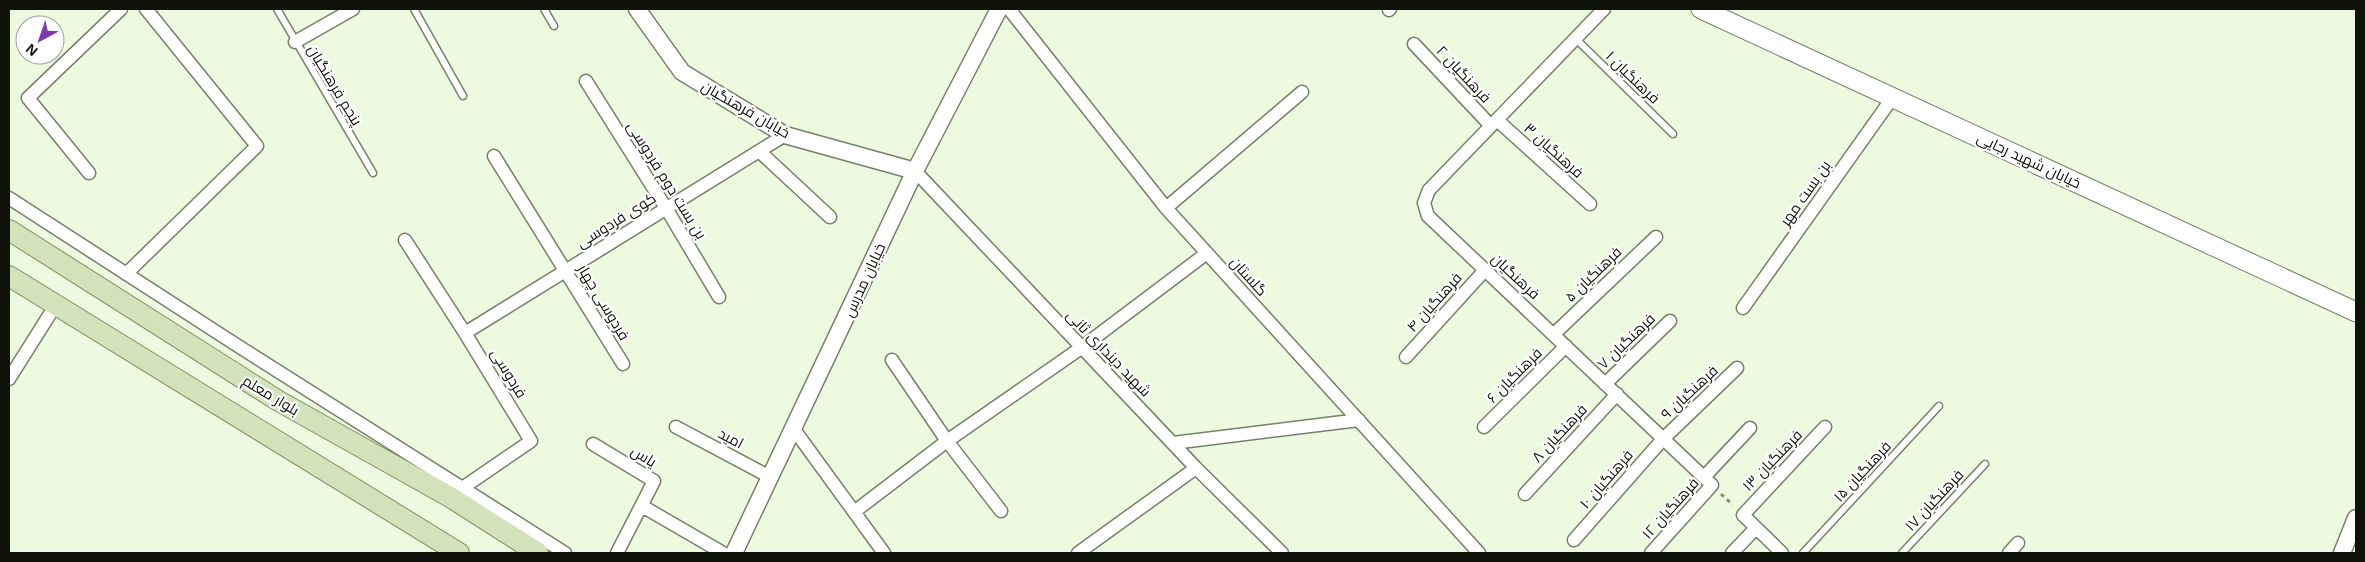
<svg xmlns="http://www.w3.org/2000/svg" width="2365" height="562" viewBox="0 0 2365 562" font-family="Helvetica,Cairo,sans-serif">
<rect width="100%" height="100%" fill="#edfadf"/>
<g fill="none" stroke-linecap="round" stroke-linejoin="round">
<defs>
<path id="service" d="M 277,9 L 373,173
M 414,9 L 463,96
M 544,9 L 554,26
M 1575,38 L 1673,134
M 1803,553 L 1939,406
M 1902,553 L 1985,464"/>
<path id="minor" d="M 1009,9 L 1166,208 L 1479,553
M 1604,9 L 1429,190 L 1424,203 L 1428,216 L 1712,485 L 1651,553
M 1389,10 L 1390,9
M 295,42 L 353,9
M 1414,44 L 1491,126
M 586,81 L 666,208 L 719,297
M 1497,120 L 1590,204
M 759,151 L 830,217
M 494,156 L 623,364
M 915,171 L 1196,468 L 1282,553
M 89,173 L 28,98 L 121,9
M 9,198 L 235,344 L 565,553
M 1166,208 L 1302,92
M 405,240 L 465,333 L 531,441 L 458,491
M 126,274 L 257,146 L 146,9
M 1743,308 L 1893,97
M 465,333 L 785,135
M 1554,334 L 1656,237
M 1406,357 L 1485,270
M 892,360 L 947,441 L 1001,511
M 9,379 L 55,306
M 1605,384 L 1670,321
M 676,427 L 770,477
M 1484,427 L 1566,346
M 793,428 L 884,553
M 1173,443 L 1359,420
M 593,444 L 654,481 L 617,553
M 1704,477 L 1750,428
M 1525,494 L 1617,394
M 642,506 L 723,553
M 854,512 L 947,441 L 1081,348 L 1207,253
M 1574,540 L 1663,439 L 1737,368
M 1078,553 L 1196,468
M 1732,553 L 1756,528
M 1782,553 L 1743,515 L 1825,427
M 2009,553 L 2018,543"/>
<path id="tertiary" d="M 637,9 L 682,72 L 785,135 L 915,171
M 734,553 L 915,171 L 999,9
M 2342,553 L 2356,518"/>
<path id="secondary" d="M 1701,9 L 2356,312"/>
<path id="primary" d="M 9,230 L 277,400 L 450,497 L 538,553
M 9,276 L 459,553"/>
</defs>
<use href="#service" stroke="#768169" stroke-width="9"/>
<use href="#minor" stroke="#768169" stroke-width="15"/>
<use href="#tertiary" stroke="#768169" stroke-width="19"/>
<use href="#secondary" stroke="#768169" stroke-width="21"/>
<use href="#primary" stroke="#7a8e5f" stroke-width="22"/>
<path stroke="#88917e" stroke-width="3" stroke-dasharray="4 4" stroke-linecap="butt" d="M 1721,494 L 1733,505"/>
<use href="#service" stroke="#fff" stroke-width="6"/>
<use href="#minor" stroke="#fff" stroke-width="12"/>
<use href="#tertiary" stroke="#fff" stroke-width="16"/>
<use href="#secondary" stroke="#fff" stroke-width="19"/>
<use href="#primary" stroke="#d2e3bb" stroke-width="20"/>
</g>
<g text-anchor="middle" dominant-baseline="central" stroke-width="4.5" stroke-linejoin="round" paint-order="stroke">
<g font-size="15" fill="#0e1209" stroke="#fff">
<text transform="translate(1464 74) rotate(47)">فرهنگیان ۲</text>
<text transform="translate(1633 77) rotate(44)">فرهنگیان ۱</text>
<text transform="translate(335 85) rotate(59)">پنجم فرهنگیان</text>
<text transform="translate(746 109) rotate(30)">خیابان فرهنگیان</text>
<text transform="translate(1554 150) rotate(42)">فرهنگیان ۳</text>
<text transform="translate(2029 160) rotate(25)">خیابان شهید رجایی</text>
<text transform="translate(667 180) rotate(58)">بن بست دوم فردوسی</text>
<text transform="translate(1805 193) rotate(-55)">بن بست مهر</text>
<text transform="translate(616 220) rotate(-32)">کوی فردوسی</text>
<text transform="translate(1593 274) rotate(-44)">فرهنگیان ۵</text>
<text transform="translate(1249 276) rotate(48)">گلستان</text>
<text transform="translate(1516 276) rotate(43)">فرهنگیان</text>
<text transform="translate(864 280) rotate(-65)">خیابان مدرس</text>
<text transform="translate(604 302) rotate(59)">فردوسی چهار</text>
<text transform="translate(1434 302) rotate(-48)">فرهنگیان ۴</text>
<text transform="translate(1626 341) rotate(-44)">فرهنگیان ۷</text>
<text transform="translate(1109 353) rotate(46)">شهید دینداری ثانی</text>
<text transform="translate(509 373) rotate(59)">فردوسی</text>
<text transform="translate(1514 375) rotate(-45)">فرهنگیان ۶</text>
<text transform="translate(1689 392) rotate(-43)">فرهنگیان ۹</text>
<text transform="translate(271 395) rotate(31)">بلوار معلم</text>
<text transform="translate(1559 433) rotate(-47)">فرهنگیان ۸</text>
<text transform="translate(731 438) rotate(28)">امید</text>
<text transform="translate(644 456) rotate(32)">یاس</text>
<text transform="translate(1772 460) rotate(-46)">فرهنگیان ۱۳</text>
<text transform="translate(1862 471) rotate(-47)">فرهنگیان ۱۵</text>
<text transform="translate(1606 479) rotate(-49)">فرهنگیان ۱۰</text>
<text transform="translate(1934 500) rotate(-47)">فرهنگیان ۱۷</text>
<text transform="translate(1670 508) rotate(-48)">فرهنگیان ۱۲</text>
</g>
</g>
<rect width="2365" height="562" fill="none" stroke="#0e1209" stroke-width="20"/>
<g transform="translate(40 40) rotate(220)"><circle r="24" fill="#ffffff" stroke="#9fa09d"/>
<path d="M0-4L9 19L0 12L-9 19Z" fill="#7e3baf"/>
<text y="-8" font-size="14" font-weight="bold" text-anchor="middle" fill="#0e1209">N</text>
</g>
</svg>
